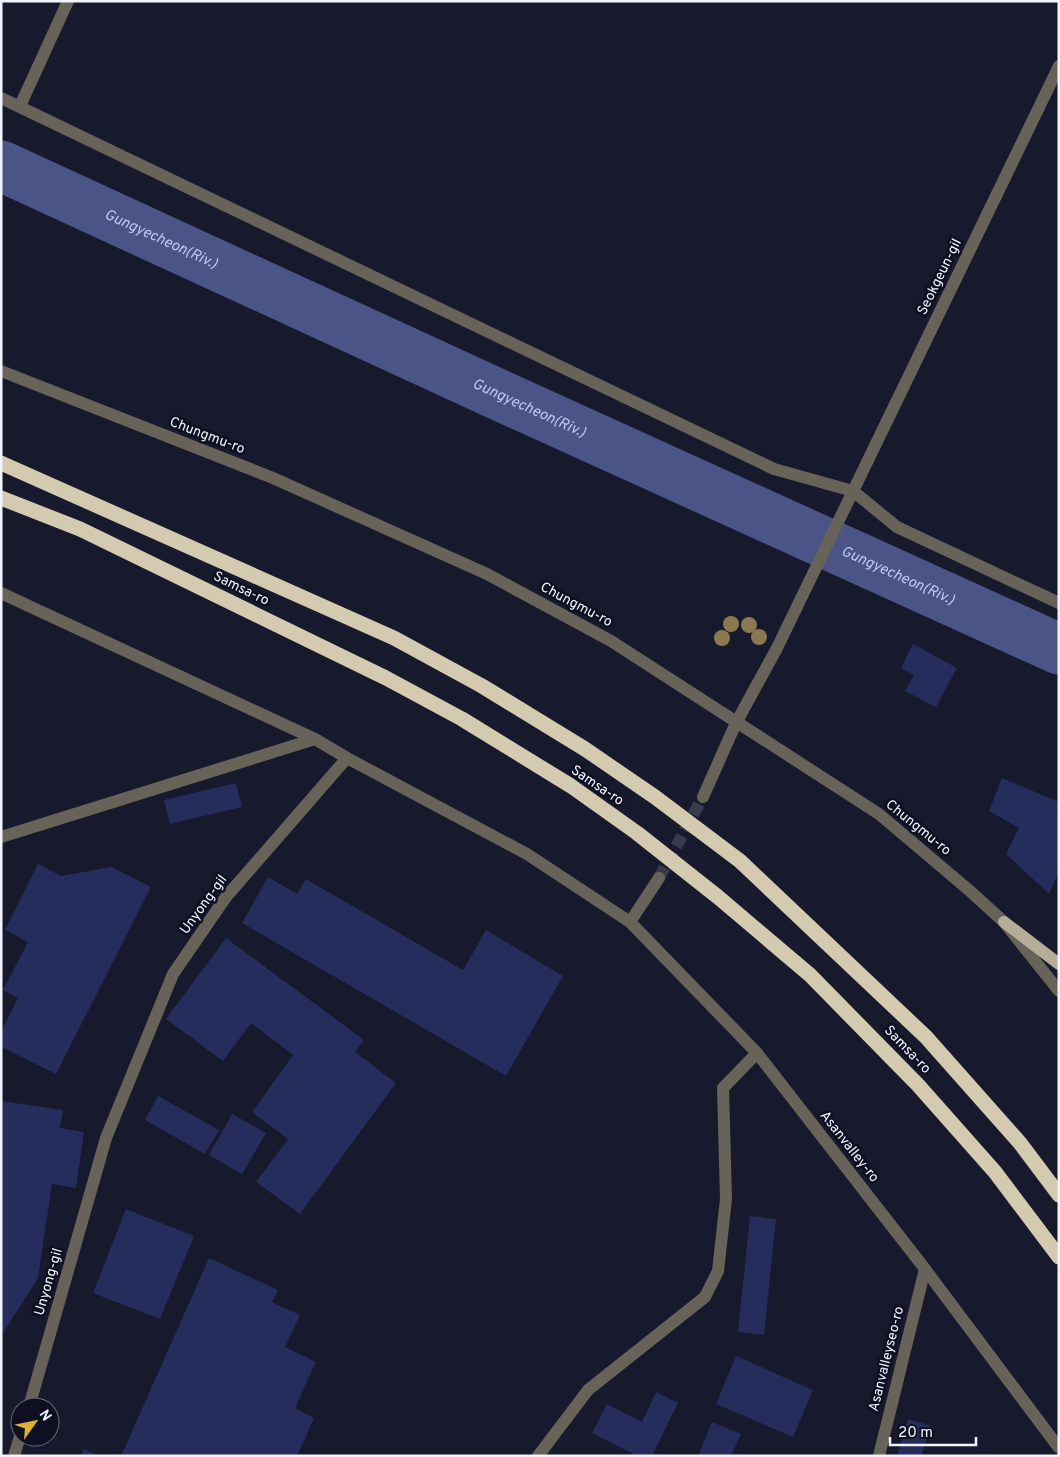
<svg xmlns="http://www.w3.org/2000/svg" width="1060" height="1457" viewBox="0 0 1060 1457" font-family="Overpass,sans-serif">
<rect width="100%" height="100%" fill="#161a2c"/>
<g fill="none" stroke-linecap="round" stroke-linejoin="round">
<path stroke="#4b5487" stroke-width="51" id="s1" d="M 1,166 L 497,394 L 1059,649"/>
</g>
<path fill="#262c5c" d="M 913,644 L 957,668 L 936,707 L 905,691 L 914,675 L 901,668 Z
M 1002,778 L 1059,802 L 1059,871 L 1049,894 L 1006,854 L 1019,828 L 989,811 Z
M 236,783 L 242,807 L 170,824 L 164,800 Z
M 38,864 L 61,876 L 111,867 L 151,887 L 56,1074 L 1,1047 L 1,1032 L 18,998 L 3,990 L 28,942 L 5,930 Z
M 268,877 L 297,894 L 306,879 L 463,970 L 486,930 L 563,976 L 506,1076 L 242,923 Z
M 226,938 L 364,1040 L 355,1052 L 396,1083 L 300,1214 L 256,1182 L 288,1139 L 252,1112 L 293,1055 L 251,1023 L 223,1061 L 166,1019 Z
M 158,1096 L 219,1130 L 205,1154 L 145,1120 Z
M 1,1101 L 63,1110 L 60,1128 L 84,1132 L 76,1188 L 52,1184 L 38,1278 L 1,1336 Z
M 232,1114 L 266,1133 L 242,1174 L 209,1155 Z
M 126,1209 L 194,1236 L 160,1319 L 93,1293 Z
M 750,1216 L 776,1219 L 764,1335 L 738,1332 Z
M 209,1258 L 278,1290 L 272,1302 L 300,1315 L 285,1347 L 316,1362 L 295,1408 L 314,1418 L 297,1456 L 121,1456 Z
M 736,1356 L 813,1390 L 793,1437 L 716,1404 Z
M 656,1392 L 678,1403 L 652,1456 L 637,1456 L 592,1433 L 607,1404 L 642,1422 Z
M 908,1419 L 931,1426 L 921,1456 L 897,1456 Z
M 712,1422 L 741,1434 L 731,1456 L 698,1456 Z
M 84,1449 L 99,1456 L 81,1456 Z"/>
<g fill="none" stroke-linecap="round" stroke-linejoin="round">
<path stroke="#373b4b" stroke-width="12" stroke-dasharray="12 6" stroke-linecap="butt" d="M 659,878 L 703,797"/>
<path stroke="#676359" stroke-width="12" d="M 1,98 L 774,469 L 853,491 L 897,527 L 1059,603
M 20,106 L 68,1
M 1,371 L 273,478 L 487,574 L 611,641 L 879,814 L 970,891 L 1004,922 L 1059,991
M 1,593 L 315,739 L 347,758
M 703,797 L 736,723 L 777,648 L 1059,66
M 1,837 L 315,739
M 630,922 L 659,878
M 29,1407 L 106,1138 L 173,974 L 226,897 L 347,758 L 527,854 L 630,922 L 757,1053 L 925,1269 L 1059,1448
M 14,1456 L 20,1436
M 538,1456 L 588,1390 L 705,1297 L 718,1271 L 726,1199 L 723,1088 L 757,1053
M 879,1456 L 925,1269"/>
<path stroke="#b5ad97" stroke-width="12" d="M 1004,922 L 1059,964"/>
<path stroke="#d4cab0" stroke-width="15" d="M 1,463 L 394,638 L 482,686 L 585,749 L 655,797 L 740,861 L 926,1037 L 1020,1143 L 1059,1195
M 1,498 L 80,529 L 386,678 L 462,719 L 571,786 L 637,833 L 718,897 L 810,975 L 918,1085 L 995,1172 L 1059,1257"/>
</g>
<g fill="#8a7950">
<circle cx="731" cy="624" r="8"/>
<circle cx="749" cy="625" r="8"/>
<circle cx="759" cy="637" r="8"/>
<circle cx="722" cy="638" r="8"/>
</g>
<g text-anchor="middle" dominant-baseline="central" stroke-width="5" stroke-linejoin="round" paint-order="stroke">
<g font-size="14" fill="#f2f4fd" stroke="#0e1022">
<text transform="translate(940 277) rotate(-64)">Seokgeun-gil</text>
<text transform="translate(207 436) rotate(21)">Chungmu-ro</text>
<text transform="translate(241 589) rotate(26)">Samsa-ro</text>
<text transform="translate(576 605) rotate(28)">Chungmu-ro</text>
<text transform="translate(597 786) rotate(34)">Samsa-ro</text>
<text transform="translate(918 828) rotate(39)">Chungmu-ro</text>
<text transform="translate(204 905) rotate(-54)">Unyong-gil</text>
<text transform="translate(907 1050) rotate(46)">Samsa-ro</text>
<text transform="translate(849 1147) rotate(52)">Asanvalley-ro</text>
<text transform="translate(49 1282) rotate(-74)">Unyong-gil</text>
<text transform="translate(887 1359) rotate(-76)">Asanvalleyseo-ro</text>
</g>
<g font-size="15" font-style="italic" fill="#bfc9fa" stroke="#0e1022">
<text stroke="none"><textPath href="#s1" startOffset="176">Gungyecheon(Riv.)</textPath></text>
<text stroke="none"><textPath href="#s1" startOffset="581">Gungyecheon(Riv.)</textPath></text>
<text stroke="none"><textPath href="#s1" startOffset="986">Gungyecheon(Riv.)</textPath></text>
</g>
</g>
<rect width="1060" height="1457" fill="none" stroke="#f2f4fd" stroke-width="5"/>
<g transform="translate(35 1422) rotate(57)"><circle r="24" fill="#0e1022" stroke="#696b7a"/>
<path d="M0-4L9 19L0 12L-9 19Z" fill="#dcb233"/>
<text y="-8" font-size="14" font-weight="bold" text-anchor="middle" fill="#f2f4fd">N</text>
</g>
<path d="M890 1437v8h86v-8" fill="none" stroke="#f2f4fd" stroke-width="2.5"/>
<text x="898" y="1437" font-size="15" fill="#f2f4fd" stroke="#0e1022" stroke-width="4" paint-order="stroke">20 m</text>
</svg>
